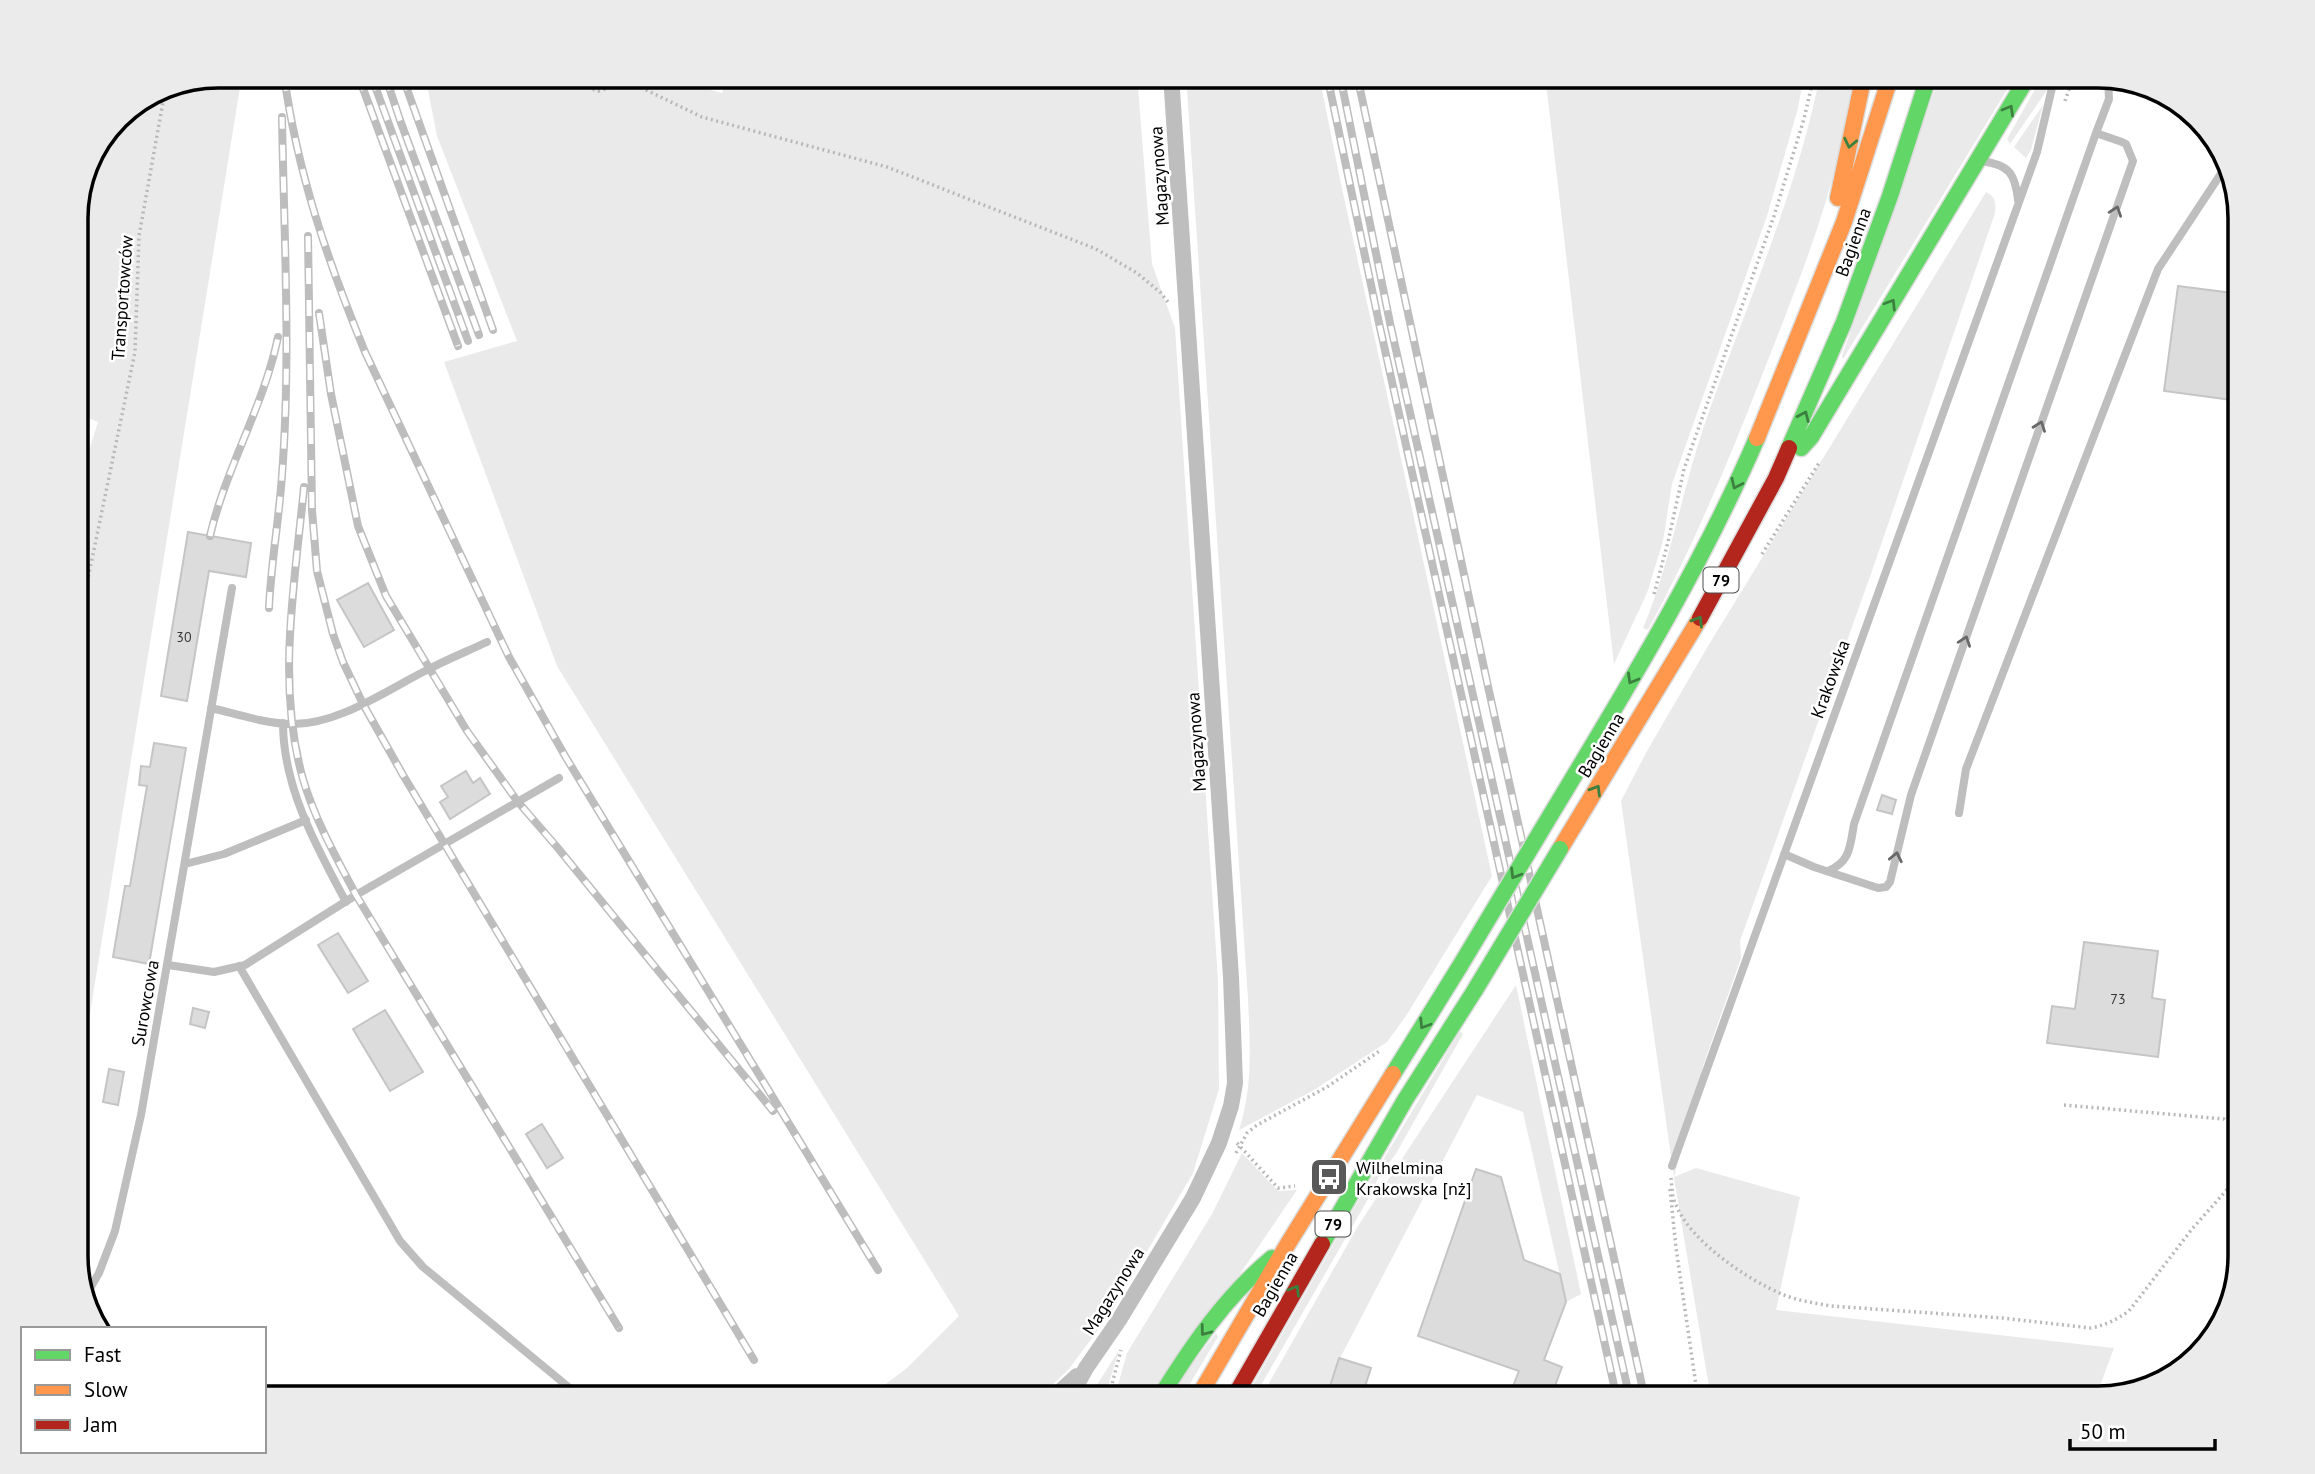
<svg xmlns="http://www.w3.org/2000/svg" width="2315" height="1474" viewBox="0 0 2315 1474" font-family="'PT Sans',sans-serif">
<rect width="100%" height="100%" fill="#fff"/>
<path fill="#eaeaea" d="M 217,75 L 242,75 L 76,1100 L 76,1168 L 76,492 L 98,422 L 76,413 L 76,209 L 86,163 L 117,117 L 163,86 Z
M 425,75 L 657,75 L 722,93 L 730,75 L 1137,75 L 1152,264 L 1175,328 L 1218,981 L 1219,1089 L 1193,1173 L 1112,1311 L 1069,1369 L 1043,1394 L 1034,1392 L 1029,1399 L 866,1399 L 907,1368 L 959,1316 L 557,666 L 444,362 L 517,341 L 437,136 Z
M 1186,75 L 1319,75 L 1340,179 L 1492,876 L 1406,1016 L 1387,1042 L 1314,1090 L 1239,1130 C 1253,1087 1250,1044 1248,999 Z
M 1545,75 L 1804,75 L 1798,108 L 1767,216 L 1672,484 L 1663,541 L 1647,593 L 1614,664 Z
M 1820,75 L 1857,75 C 1847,118 1838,162 1825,204 C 1807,263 1783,321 1761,378 C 1727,465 1692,549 1648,630 L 1643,628 C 1670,564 1681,495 1703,429 C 1743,312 1796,197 1820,75 Z
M 1940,75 L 2016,75 L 1843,359 L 1842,356 Z
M 2043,75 L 2050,75 L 2047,90 L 2010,144 L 2007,139 Z
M 2043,105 L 2031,150 L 2026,158 L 2014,147 Z
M 1986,192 C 1996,196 1997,206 1994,216 L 1872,571 L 1740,941 L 1741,958 L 1703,1066 L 1674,1177 L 1696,1168 L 1800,1197 L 1776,1310 L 2114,1348 L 2095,1399 L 1711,1399 L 1674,1178 L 1621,801 L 1647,751 L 1708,646 Z
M 1516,985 L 1581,1294 L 1566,1302 L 1523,1112 L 1477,1095 L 1338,1362 L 1326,1399 L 1260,1399 L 1358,1226 Z
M 1460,1031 L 1463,1034 C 1441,1073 1419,1112 1397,1152 C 1389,1165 1378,1172 1375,1187 L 1253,1399 L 1245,1399 L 1353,1210 Z
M 1242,1153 L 1278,1191 L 1297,1190 L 1240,1274 L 1148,1399 L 1114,1399 L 1127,1353 L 1212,1214 Z
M 1216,1333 L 1218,1337 L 1216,1340 L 1181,1399 L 1166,1399 Z
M 1119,1350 L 1104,1399 L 1088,1399 Z"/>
<path fill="#dcdcdc" stroke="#c5c5c5" stroke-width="2" d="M 2178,286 L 2240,294 L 2240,401 L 2164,391 Z
M 188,532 L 251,543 L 246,577 L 209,571 L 187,701 L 161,696 Z
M 368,583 L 394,630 L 364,647 L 337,600 Z
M 154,743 L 186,748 L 149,964 L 113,957 L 125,886 L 130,886 L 147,786 L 139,785 L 141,766 L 150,767 Z
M 466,771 L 473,783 L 480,778 L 490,794 L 450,819 L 440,802 L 448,797 L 441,786 Z
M 1882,795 L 1896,800 L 1892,814 L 1877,810 Z
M 338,933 L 368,981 L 348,993 L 318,945 Z
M 2084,942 L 2158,951 L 2152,998 L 2165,1000 L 2158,1057 L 2047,1043 L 2052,1006 L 2075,1009 Z
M 193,1008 L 209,1012 L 205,1028 L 190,1024 Z
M 385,1010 L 423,1072 L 390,1091 L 353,1029 Z
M 109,1069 L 124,1072 L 118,1105 L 103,1102 Z
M 542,1124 L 563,1158 L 547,1168 L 526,1134 Z
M 1476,1169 L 1501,1177 L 1524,1260 L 1560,1274 L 1566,1302 L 1544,1360 L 1562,1367 L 1550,1399 L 1508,1399 L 1519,1371 L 1418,1336 Z
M 1339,1358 L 1371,1368 L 1361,1399 L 1326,1399 Z"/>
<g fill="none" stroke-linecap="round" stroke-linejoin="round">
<defs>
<path id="fast" d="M 1789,448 L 1844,322 L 1890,196 L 1929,75
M 1801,448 L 1811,437 L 2029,75
M 1550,816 C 1624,693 1700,570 1757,438
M 1393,1074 L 1460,966
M 1322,1244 L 1405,1100 L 1475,990
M 1159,1399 C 1191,1347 1225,1297 1272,1258"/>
<path id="slow" d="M 1838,198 L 1864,75
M 1757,438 L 1844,222 L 1891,75
M 1560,849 L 1700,618
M 1197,1399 L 1286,1247 L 1393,1074"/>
<path id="jam" d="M 1700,618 L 1776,478 L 1789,448
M 1233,1399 L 1322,1244"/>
</defs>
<use href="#fast" stroke="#dbdbdb" stroke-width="19"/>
<use href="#slow" stroke="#dbdbdb" stroke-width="19"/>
<use href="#jam" stroke="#dbdbdb" stroke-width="19"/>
<path stroke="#b8b8b8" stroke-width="3.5" stroke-dasharray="2 3.5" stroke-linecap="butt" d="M 579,75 L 582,85 L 598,91 L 616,86 L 638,86 L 702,117 L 887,167 L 1096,249 L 1137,273 L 1161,293 L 1168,302
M 2065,101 L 2074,75
M 1762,554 L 1819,463
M 1654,594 L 1668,542 L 1684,469 L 1774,216 L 1804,119 L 1814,75
M 76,636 L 135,352 L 139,236 L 166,85
M 2064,1105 L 2224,1119 L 2240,1132
M 1237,1143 L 1278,1188 L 1295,1186
M 1236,1153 L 1247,1133 L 1257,1125 L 1327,1087 L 1381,1050
M 1671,1178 C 1672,1187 1672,1198 1676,1205 C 1691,1242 1748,1280 1784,1295 C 1799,1301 1815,1303 1831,1306 L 2002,1318 L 2091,1328 C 2106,1325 2116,1320 2129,1311 L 2192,1229 L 2240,1175
M 1670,1189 L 1676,1248 L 1698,1399
M 1108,1399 L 1121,1350"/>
<path stroke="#bebebe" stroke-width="8" d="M 2096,133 L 2109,99 L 2108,78
M 1982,161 C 2009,165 2015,173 2018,200
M 211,708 C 237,714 263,723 290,724 C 337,726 388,689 429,669 C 448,659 468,651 487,642
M 283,723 C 283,787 316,846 346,902
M 1959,813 L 1966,769 L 2158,269 L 2226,166
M 1784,854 L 1814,867 L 1878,888 L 1886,887 L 1890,882 L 1911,795 L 2133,161 L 2126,144 L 2122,142 L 2096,133 L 1854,824 C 1850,845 1851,862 1828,871
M 185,864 L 224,854 L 306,820
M 168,965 L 214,972 L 245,965 L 356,895 L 559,778
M 239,966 L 400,1241 L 423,1267 L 583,1399
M 1672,1166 L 2037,152 L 2055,75
M 85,1297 L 99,1273 L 115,1231 L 141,1115 L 232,588"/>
<path stroke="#bebebe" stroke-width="16" d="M 1052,1399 L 1077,1376
M 1069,1399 L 1086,1368 L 1119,1320 L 1193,1198 L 1219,1143 L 1231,1106 L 1235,1083 L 1231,977 L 1171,75"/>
<use href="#fast" stroke="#63d668" stroke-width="16"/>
<use href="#slow" stroke="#ff974d" stroke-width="16"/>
<use href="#jam" stroke="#b3261e" stroke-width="16"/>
<defs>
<path id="rail" d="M 284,75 C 297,172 328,262 365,352 L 509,657 L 565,756 L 878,1270
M 358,75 L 458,346
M 371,75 L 468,341
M 385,75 L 400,120 L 479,335
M 402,75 L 493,330
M 1327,75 L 1379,323 L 1617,1399
M 1340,75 L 1390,323 L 1630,1399
M 1357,75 L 1489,691 L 1645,1399
M 308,236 L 312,510 L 317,571 L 333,634 L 343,662 L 363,704 L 403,775 L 754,1360
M 319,313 L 331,394 L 358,526 L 386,596 L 467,731 L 518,802 L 557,847 L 773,1111
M 304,487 C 295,582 276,684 303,779 C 315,820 336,857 356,895 L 619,1328
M 210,536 C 226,467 264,406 278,337
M 269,608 C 271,563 279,520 282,475 C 291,357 284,236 282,117"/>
</defs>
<use href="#rail" stroke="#bdbdbd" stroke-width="8"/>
<use href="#rail" stroke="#fff" stroke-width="5" stroke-dasharray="16" stroke-linecap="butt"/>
<defs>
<path id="fast-bridge" d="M 1460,966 L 1550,816
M 1475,990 L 1560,849"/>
</defs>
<use href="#fast-bridge" stroke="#dbdbdb" stroke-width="19" stroke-linecap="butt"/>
<use href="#fast-bridge" stroke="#63d668" stroke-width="16"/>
</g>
<defs><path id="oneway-chevron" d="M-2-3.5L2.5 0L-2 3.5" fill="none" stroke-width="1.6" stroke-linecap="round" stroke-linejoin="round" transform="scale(1.75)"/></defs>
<g stroke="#3b803e">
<use href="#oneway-chevron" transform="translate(2009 110) rotate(-60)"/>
<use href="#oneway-chevron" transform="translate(1850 143) rotate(102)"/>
<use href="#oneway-chevron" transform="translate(1891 304) rotate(-58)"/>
<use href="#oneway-chevron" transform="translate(1804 416) rotate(-66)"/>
<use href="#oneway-chevron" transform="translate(1736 484) rotate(115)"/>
<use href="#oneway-chevron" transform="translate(1698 621) rotate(-59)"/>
<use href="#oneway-chevron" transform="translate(1632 679) rotate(120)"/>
<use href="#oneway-chevron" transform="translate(1596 790) rotate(-59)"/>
<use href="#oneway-chevron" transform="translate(1515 874) rotate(121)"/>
<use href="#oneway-chevron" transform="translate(1424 1024) rotate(122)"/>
<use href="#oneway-chevron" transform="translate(1295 1290) rotate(-60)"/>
<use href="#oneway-chevron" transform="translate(1205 1331) rotate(127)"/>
</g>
<g stroke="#686868">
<use href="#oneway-chevron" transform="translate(2116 211) rotate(-71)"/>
<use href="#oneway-chevron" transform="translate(2040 426) rotate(-70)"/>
<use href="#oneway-chevron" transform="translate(1965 641) rotate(-71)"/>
<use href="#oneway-chevron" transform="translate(1896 857) rotate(-78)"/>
</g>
<defs>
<symbol id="bus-square" viewBox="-11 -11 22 22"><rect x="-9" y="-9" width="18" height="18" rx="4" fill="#595959" stroke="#fff"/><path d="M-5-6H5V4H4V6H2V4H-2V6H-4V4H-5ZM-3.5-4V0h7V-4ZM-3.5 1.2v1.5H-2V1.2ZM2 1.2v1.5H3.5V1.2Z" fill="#fff"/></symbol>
</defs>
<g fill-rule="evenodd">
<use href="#bus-square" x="1307" y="1155" width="44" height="44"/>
</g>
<g text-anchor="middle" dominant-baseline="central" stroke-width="5" stroke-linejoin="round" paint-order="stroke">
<g font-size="14" fill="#373737">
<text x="184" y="637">30</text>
<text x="2118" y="999">73</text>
</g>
<g fill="#fff" stroke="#4c4c4c" stroke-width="2">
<rect x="1703.5" y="567.5" width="35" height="25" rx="5"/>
<rect x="1315.5" y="1211.5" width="35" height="25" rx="5"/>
</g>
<g font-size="16" font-weight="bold" fill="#000">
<text x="1721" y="580">79</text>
<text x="1333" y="1224">79</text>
</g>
<g font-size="18" fill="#000" stroke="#fff">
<text transform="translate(1159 176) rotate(-94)">Magazynowa</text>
<text transform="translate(1853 242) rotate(-70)">Bagienna</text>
<text transform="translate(122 298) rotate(-86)">Transportowców</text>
<text transform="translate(1830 679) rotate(-70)">Krakowska</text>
<text transform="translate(1196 742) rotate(-94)">Magazynowa</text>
<text transform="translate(1601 745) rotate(-59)">Bagienna</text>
<text transform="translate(145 1003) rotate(-80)">Surowcowa</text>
<text transform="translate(1275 1284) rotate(-60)">Bagienna</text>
<text transform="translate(1113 1291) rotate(-58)">Magazynowa</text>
</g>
<g font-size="18" fill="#000" stroke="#fff" text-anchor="start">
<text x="1356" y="1167">Wilhelmina<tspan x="1356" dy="21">Krakowska [nż]</tspan></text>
</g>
</g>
<path d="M0 0H2315V1474H0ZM218 88H2098A130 130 0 0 1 2228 218V1256A130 130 0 0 1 2098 1386H218A130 130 0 0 1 88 1256V218A130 130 0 0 1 218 88Z" fill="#ebebeb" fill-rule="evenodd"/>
<path fill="none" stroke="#000" stroke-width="3.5" d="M218 88H2098A130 130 0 0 1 2228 218V1256A130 130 0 0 1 2098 1386H218A130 130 0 0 1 88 1256V218A130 130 0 0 1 218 88Z"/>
<rect x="21" y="1327" width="245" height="126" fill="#ffffff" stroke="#999999" stroke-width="2"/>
<rect x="35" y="1350" width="35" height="10" fill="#63d668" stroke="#999999" stroke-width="2"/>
<text x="84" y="1362" font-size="21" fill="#000000">Fast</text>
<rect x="35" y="1385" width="35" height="10" fill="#ff974d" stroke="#999999" stroke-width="2"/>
<text x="84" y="1397" font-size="21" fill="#000000">Slow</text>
<rect x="35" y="1420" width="35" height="10" fill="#b3261e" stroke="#999999" stroke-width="2"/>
<text x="84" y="1432" font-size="21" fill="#000000">Jam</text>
<path d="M2070 1439v10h145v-10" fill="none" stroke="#000000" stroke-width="3.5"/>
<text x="2080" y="1439" font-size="21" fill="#000000" stroke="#ffffff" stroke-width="5" paint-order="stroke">50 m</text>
</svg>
